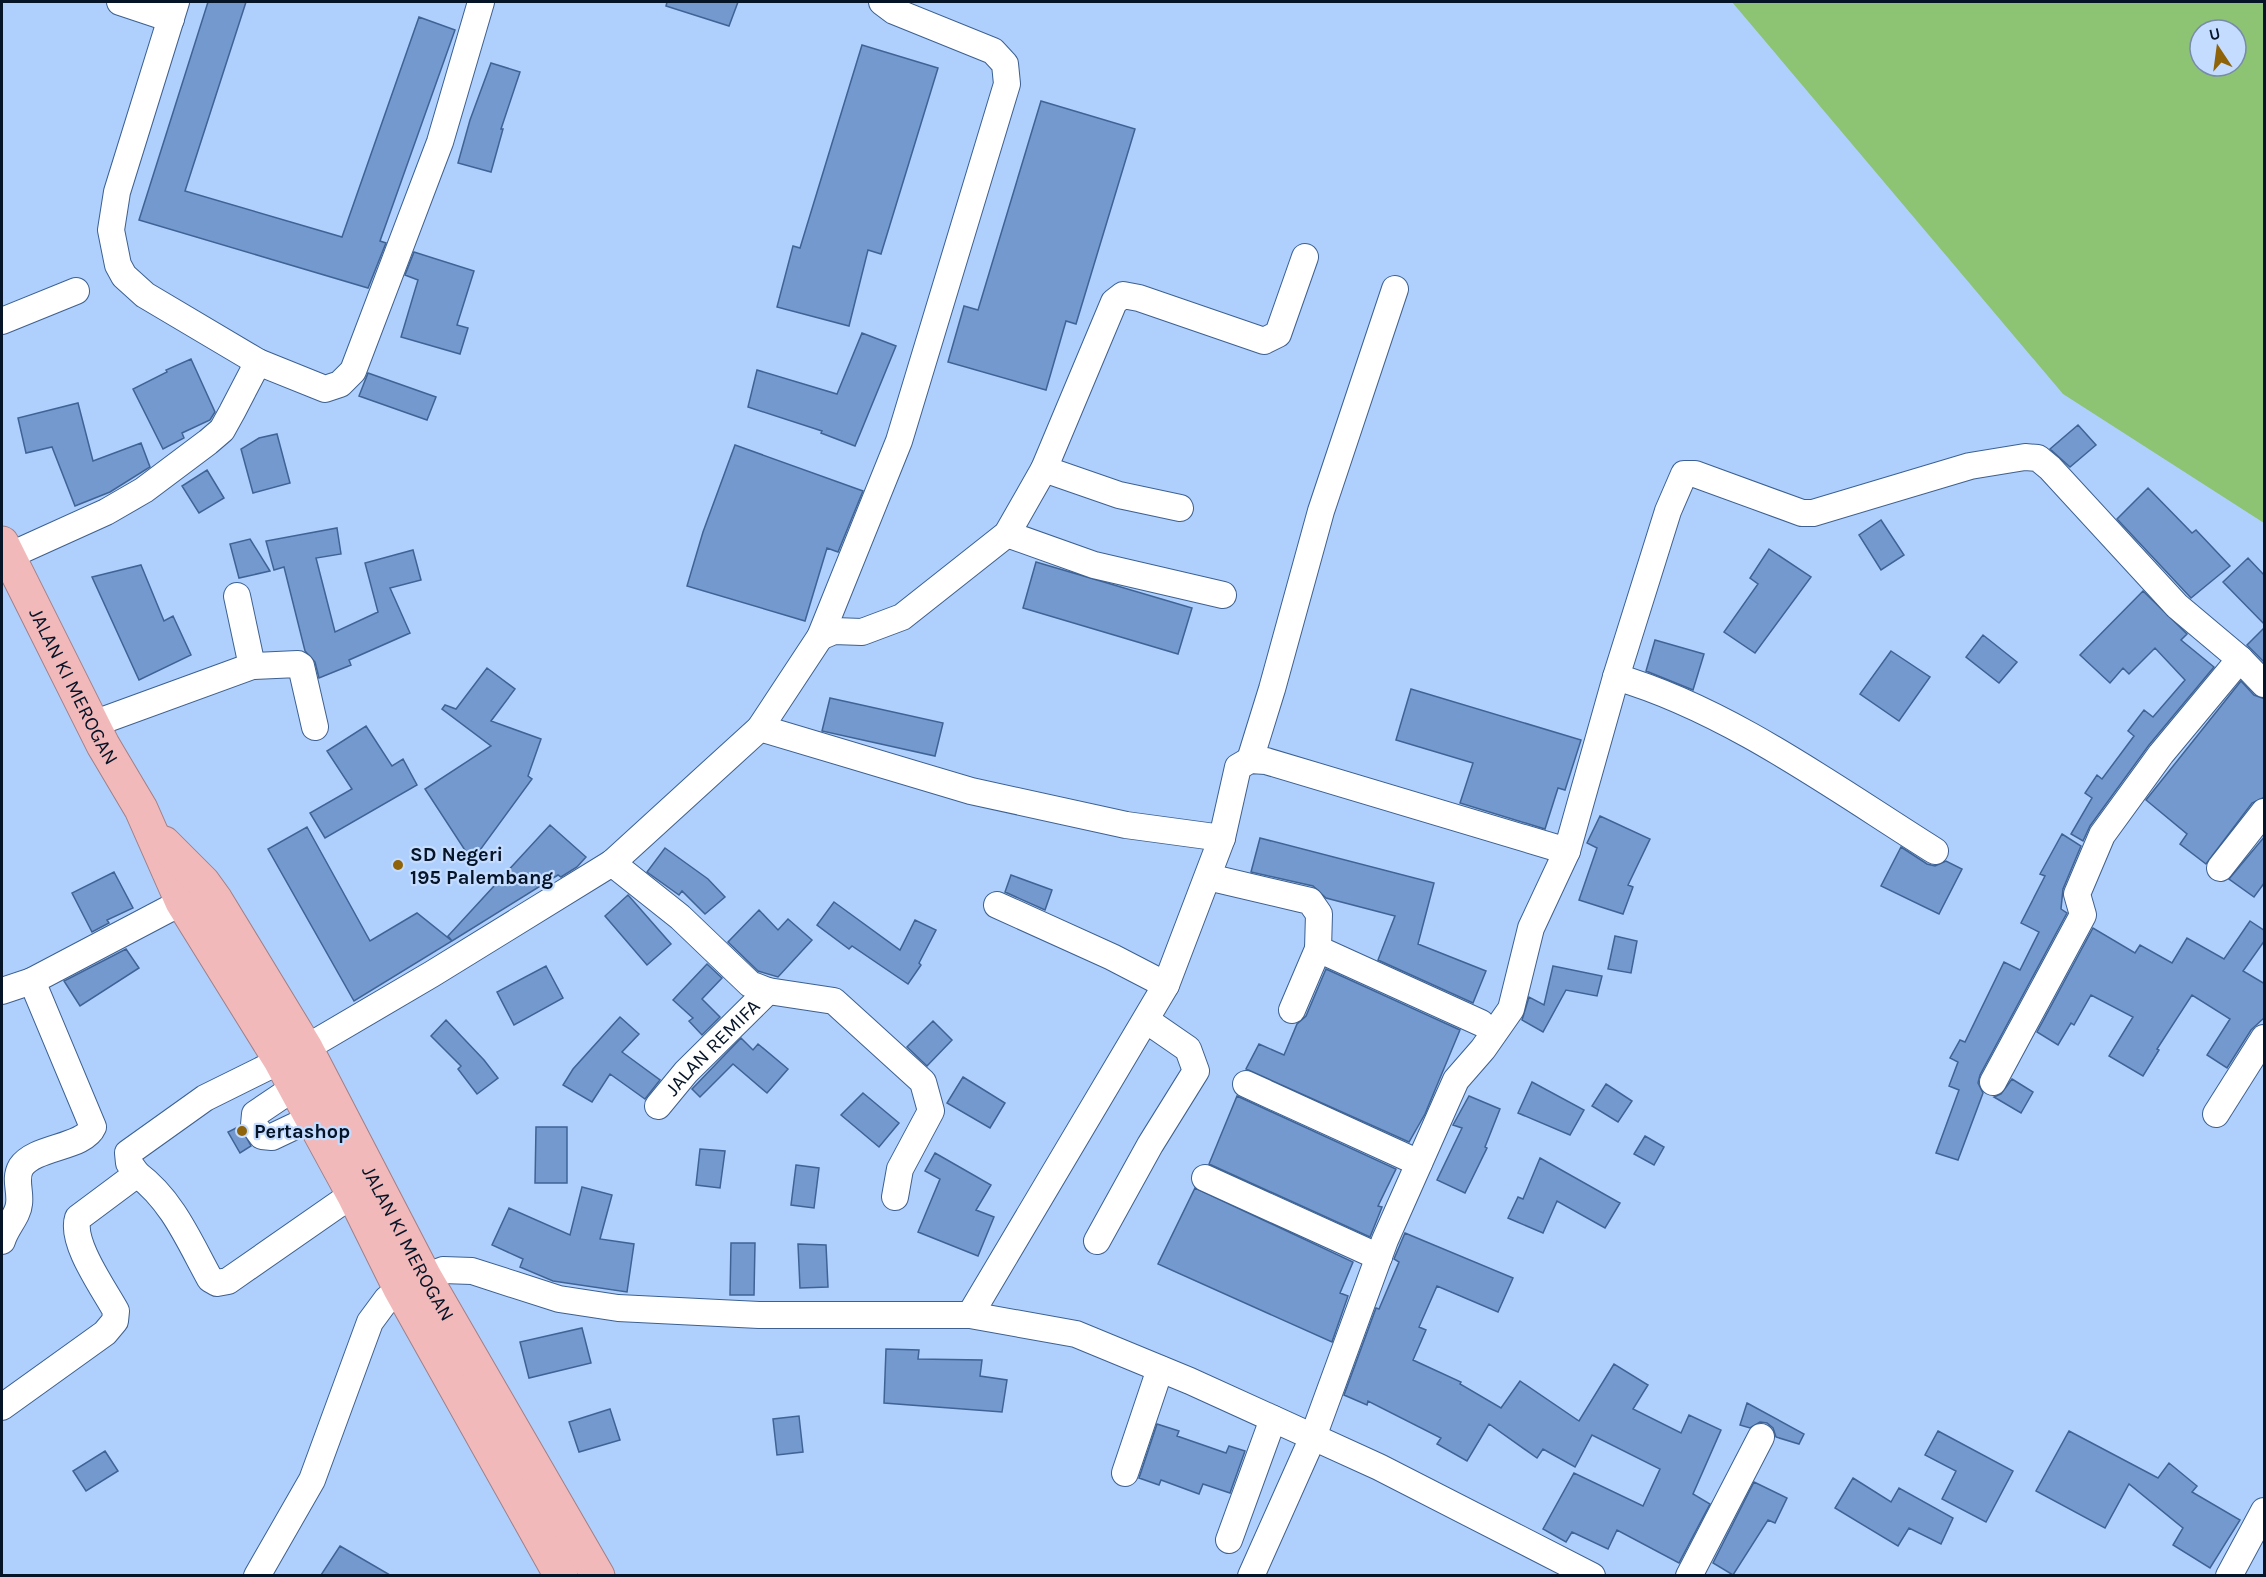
<svg xmlns="http://www.w3.org/2000/svg" width="2266" height="1577" viewBox="0 0 2266 1577" font-family="Karla,sans-serif">
<rect width="100%" height="100%" fill="#afd0fd"/>
<path fill="#8cc474" fill-rule="evenodd" d="M 1732,2 L 2264,2 L 2264,523 L 2063,394 ZM 2200,30 L 2236,30 L 2236,66 L 2200,66 Z"/>
<path fill="#7399cf" stroke="#3f6395" stroke-width="1.5" d="M 208,2 L 246,2 L 185,191 L 342,237 L 419,17 L 455,30 L 380,241 L 386,243 L 368,288 L 139,220 Z
M 667,2 L 738,2 L 729,26 L 666,6 Z
M 862,45 L 938,68 L 881,254 L 868,250 L 849,326 L 777,307 L 793,246 L 800,248 Z
M 491,63 L 520,72 L 501,129 L 503,129 L 491,172 L 458,163 L 470,120 Z
M 1041,101 L 1135,129 L 1076,324 L 1066,321 L 1046,390 L 948,362 L 964,306 L 978,310 Z
M 414,252 L 474,271 L 457,325 L 468,328 L 460,354 L 401,337 L 418,280 L 405,275 Z
M 862,333 L 896,346 L 855,446 L 821,433 L 822,431 L 748,407 L 757,370 L 837,394 Z
M 191,359 L 215,412 L 210,420 L 182,433 L 184,438 L 163,449 L 133,389 L 167,372 L 166,370 Z
M 368,373 L 436,397 L 427,420 L 359,396 Z
M 78,403 L 93,461 L 141,443 L 150,467 L 110,492 L 75,506 L 52,447 L 26,453 L 18,418 Z
M 2078,425 L 2096,445 L 2070,467 L 2050,449 Z
M 277,434 L 290,483 L 253,493 L 241,449 L 259,438 Z
M 735,445 L 863,491 L 838,552 L 827,548 L 805,621 L 687,586 L 703,532 Z
M 207,470 L 224,498 L 199,513 L 182,486 Z
M 2148,488 L 2192,533 L 2196,530 L 2230,566 L 2191,598 L 2117,519 Z
M 1881,520 L 1904,555 L 1881,570 L 1859,535 Z
M 337,528 L 341,554 L 316,558 L 335,632 L 378,612 L 365,563 L 413,550 L 421,580 L 390,588 L 410,633 L 349,660 L 351,665 L 319,678 L 315,662 L 305,651 L 284,567 L 274,570 L 266,541 Z
M 250,539 L 270,571 L 239,578 L 230,544 Z
M 1769,549 L 1811,577 L 1755,653 L 1724,632 L 1758,584 L 1750,578 Z
M 2248,558 L 2265,576 L 2265,625 L 2223,582 Z
M 1036,562 L 1192,608 L 1178,654 L 1023,608 Z
M 141,565 L 164,621 L 173,616 L 191,655 L 139,680 L 92,577 Z
M 2143,591 L 2187,634 L 2181,640 L 2214,667 L 2149,745 L 2090,826 L 2083,841 L 2071,834 L 2092,798 L 2085,793 L 2097,775 L 2102,779 L 2134,736 L 2128,731 L 2144,710 L 2153,717 L 2185,680 L 2155,648 L 2129,674 L 2123,668 L 2110,683 L 2080,655 Z
M 2265,627 L 2265,663 L 2247,645 Z
M 1983,635 L 2017,662 L 1999,683 L 1966,657 Z
M 1655,640 L 1704,654 L 1693,690 L 1646,671 Z
M 1891,651 L 1930,677 L 1899,721 L 1860,694 Z
M 487,668 L 515,689 L 491,721 L 541,739 L 528,776 L 532,779 L 472,861 L 425,789 L 491,746 L 442,709 L 445,705 L 456,709 Z
M 2241,681 L 2254,695 L 2265,699 L 2265,797 L 2252,803 L 2206,864 L 2180,844 L 2187,834 L 2146,800 Z
M 1411,689 L 1581,740 L 1565,790 L 1558,788 L 1545,829 L 1460,803 L 1473,763 L 1396,740 Z
M 830,698 L 943,723 L 935,756 L 822,731 Z
M 366,726 L 392,766 L 403,759 L 417,785 L 325,838 L 310,813 L 352,789 L 327,751 Z
M 1600,816 L 1650,839 L 1628,885 L 1633,887 L 1623,914 L 1579,900 L 1597,848 L 1587,843 Z
M 550,825 L 586,857 L 577,867 L 561,877 L 558,875 L 452,941 L 448,936 Z
M 307,827 L 370,941 L 417,913 L 452,941 L 354,1001 L 268,849 Z
M 2062,834 L 2081,846 L 2063,889 L 2061,909 L 2067,913 L 1980,1075 L 1978,1083 L 1983,1093 L 1958,1160 L 1936,1153 L 1959,1090 L 1949,1086 L 1958,1062 L 1950,1058 L 1960,1040 L 1965,1042 L 2004,962 L 2020,970 L 2039,932 L 2021,923 L 2045,876 L 2040,874 Z
M 2265,836 L 2265,882 L 2254,897 L 2229,879 Z
M 1260,838 L 1434,883 L 1418,944 L 1486,971 L 1473,1003 L 1378,960 L 1395,916 L 1326,898 L 1313,886 L 1251,872 Z
M 1901,847 L 1927,864 L 1935,866 L 1946,861 L 1962,869 L 1939,914 L 1881,886 Z
M 665,848 L 708,879 L 725,897 L 705,914 L 682,891 L 679,895 L 647,872 Z
M 114,872 L 133,908 L 107,920 L 109,923 L 92,932 L 72,893 Z
M 1011,875 L 1052,890 L 1045,910 L 1005,892 Z
M 628,895 L 671,944 L 647,965 L 605,916 Z
M 834,902 L 900,950 L 915,920 L 936,930 L 919,963 L 921,965 L 908,984 L 852,946 L 849,949 L 817,925 Z
M 759,910 L 778,930 L 788,919 L 812,940 L 778,977 L 758,971 L 728,942 Z
M 2250,921 L 2265,931 L 2265,940 L 2243,971 L 2265,984 L 2265,1017 L 2251,1030 L 2227,1068 L 2207,1055 L 2230,1019 L 2192,995 L 2157,1049 L 2159,1050 L 2143,1076 L 2109,1056 L 2133,1017 L 2091,995 L 2074,1025 L 2071,1023 L 2058,1045 L 2037,1032 L 2093,928 L 2135,953 L 2140,945 L 2172,963 L 2187,938 L 2224,959 Z
M 1615,936 L 1637,941 L 1631,973 L 1608,969 Z
M 126,949 L 139,968 L 80,1006 L 64,981 Z
M 707,964 L 722,978 L 702,999 L 720,1017 L 702,1035 L 689,1021 L 693,1018 L 673,1000 Z
M 546,966 L 563,998 L 514,1025 L 497,992 Z
M 1553,966 L 1602,976 L 1597,996 L 1566,990 L 1543,1032 L 1522,1020 L 1529,997 L 1544,1005 Z
M 1326,969 L 1460,1030 L 1425,1114 L 1409,1142 L 1246,1069 L 1259,1044 L 1284,1055 L 1297,1024 L 1306,1016 Z
M 620,1017 L 639,1034 L 622,1052 L 660,1080 L 645,1099 L 610,1074 L 592,1102 L 563,1085 L 573,1069 Z
M 446,1020 L 484,1060 L 498,1078 L 477,1094 L 458,1069 L 461,1066 L 431,1036 Z
M 933,1021 L 952,1040 L 927,1066 L 907,1047 Z
M 741,1038 L 753,1050 L 758,1044 L 788,1069 L 767,1093 L 733,1064 L 700,1097 L 692,1089 Z
M 963,1077 L 1005,1103 L 990,1128 L 947,1103 Z
M 2012,1079 L 2033,1092 L 2021,1113 L 1994,1097 L 2001,1094 Z
M 1532,1082 L 1584,1110 L 1570,1135 L 1518,1113 Z
M 1606,1084 L 1632,1101 L 1618,1122 L 1592,1106 Z
M 863,1093 L 899,1123 L 879,1147 L 841,1115 Z
M 1237,1096 L 1396,1169 L 1378,1206 L 1382,1207 L 1370,1237 L 1209,1164 Z
M 1469,1096 L 1500,1109 L 1485,1147 L 1487,1148 L 1465,1193 L 1437,1180 L 1462,1128 L 1453,1125 Z
M 240,1126 L 251,1146 L 240,1153 L 228,1132 Z
M 536,1127 L 567,1127 L 567,1183 L 535,1183 Z
M 1645,1136 L 1664,1147 L 1654,1165 L 1634,1154 Z
M 700,1149 L 725,1151 L 720,1188 L 696,1185 Z
M 935,1153 L 991,1185 L 976,1210 L 994,1217 L 978,1256 L 918,1232 L 940,1179 L 925,1171 Z
M 1540,1158 L 1620,1203 L 1605,1228 L 1557,1201 L 1543,1233 L 1508,1218 L 1518,1197 L 1523,1199 Z
M 796,1165 L 819,1168 L 814,1208 L 791,1205 Z
M 582,1187 L 612,1195 L 600,1239 L 634,1244 L 627,1292 L 553,1281 L 520,1267 L 523,1259 L 492,1245 L 509,1208 L 570,1235 Z
M 1195,1188 L 1353,1262 L 1340,1293 L 1348,1296 L 1332,1342 L 1158,1264 Z
M 1405,1233 L 1513,1278 L 1498,1312 L 1437,1286 L 1419,1327 L 1426,1330 L 1413,1360 L 1461,1382 L 1460,1384 L 1501,1408 L 1520,1381 L 1579,1421 L 1614,1364 L 1648,1385 L 1633,1409 L 1681,1433 L 1689,1415 L 1721,1430 L 1693,1494 L 1710,1504 L 1679,1563 L 1617,1530 L 1608,1549 L 1572,1532 L 1566,1542 L 1543,1529 L 1574,1473 L 1643,1506 L 1660,1469 L 1592,1435 L 1575,1467 L 1543,1449 L 1537,1458 L 1489,1424 L 1467,1461 L 1437,1444 L 1441,1438 L 1368,1401 L 1367,1405 L 1344,1395 L 1376,1308 L 1379,1309 L 1399,1262 L 1394,1259 Z
M 731,1243 L 755,1243 L 754,1295 L 730,1295 Z
M 798,1244 L 826,1245 L 828,1287 L 800,1288 Z
M 582,1328 L 591,1363 L 529,1378 L 520,1342 Z
M 886,1349 L 919,1350 L 918,1359 L 982,1360 L 980,1376 L 1007,1380 L 1002,1412 L 884,1403 Z
M 1747,1403 L 1804,1434 L 1799,1444 L 1776,1437 L 1773,1428 L 1767,1423 L 1760,1422 L 1750,1428 L 1740,1425 Z
M 610,1409 L 620,1440 L 579,1452 L 569,1422 Z
M 799,1416 L 803,1452 L 777,1455 L 773,1419 Z
M 1157,1424 L 1179,1431 L 1177,1436 L 1226,1453 L 1229,1446 L 1245,1451 L 1230,1493 L 1203,1484 L 1199,1494 L 1161,1480 L 1159,1485 L 1139,1478 Z
M 1938,1431 L 2013,1471 L 1986,1522 L 1942,1499 L 1956,1471 L 1925,1455 Z
M 2069,1431 L 2158,1478 L 2169,1463 L 2197,1486 L 2192,1492 L 2240,1520 L 2210,1568 L 2173,1545 L 2183,1528 L 2129,1484 L 2105,1528 L 2036,1491 Z
M 105,1451 L 118,1471 L 86,1491 L 73,1471 Z
M 1853,1478 L 1891,1502 L 1899,1488 L 1953,1518 L 1941,1544 L 1909,1528 L 1898,1546 L 1835,1508 Z
M 1754,1482 L 1787,1498 L 1775,1523 L 1768,1520 L 1733,1575 L 1713,1563 Z
M 340,1546 L 390,1575 L 321,1575 Z"/>
<g fill="none" stroke-linecap="round" stroke-linejoin="round">
<defs>
<g id="minor">
<path d="M 120,2 L 171,19"/>
<path d="M 176,2 L 117,192 L 111,230 L 118,265 L 124,276 L 145,295 L 258,362 L 325,389 L 340,384 L 353,371 L 440,142 L 481,2"/>
<path d="M 2,321 L 76,291"/>
<path d="M 1044,469 L 1119,495 L 1180,508"/>
<path d="M 1007,534 L 1094,565 L 1223,595"/>
<path d="M 2,559 L 106,512 L 144,490 L 208,442 L 222,430 L 232,412 L 258,362"/>
<path d="M 237,596 L 252,666"/>
<path d="M 820,637 L 834,631 L 862,632 L 902,617 L 1007,534 L 1044,469 L 1114,302 L 1123,295 L 1139,298 L 1264,341 L 1278,334 L 1305,257"/>
<path d="M 1616,677 L 1668,511 L 1684,474 L 1695,474 L 1802,513 L 1813,513 L 1970,466 L 2025,457 L 2038,458 L 2050,468 L 2177,606 L 2240,659 L 2264,684"/>
<path d="M 93,724 L 252,666 L 298,664 L 301,666 L 315,727"/>
<path d="M 760,728 L 971,791 L 1126,825 L 1222,838"/>
<path d="M 1250,760 L 1272,689 L 1321,511 L 1395,289"/>
<path d="M 612,863 L 680,917 L 750,984 L 768,991 L 834,1001 L 923,1082 L 931,1111 L 900,1169 L 895,1197"/>
<path d="M 2220,868 L 2264,812"/>
<path d="M 1208,877 L 1310,901 L 1319,914 L 1318,949 L 1481,1023"/>
<path d="M 997,905 L 1112,957 L 1166,985"/>
<path d="M 2,991 L 32,981"/>
<path d="M 1292,1010 L 1318,949"/>
<path d="M 1993,1082 L 2083,915 L 2077,894 L 2102,835 L 2161,754 L 2240,659"/>
<path d="M 1246,1084 L 1419,1163"/>
<path d="M 295,1087 L 255,1114 L 254,1125 L 262,1136 L 272,1137 L 312,1118"/>
<path id="s1" d="M 658,1106 L 686,1072 L 768,991"/>
<path d="M 2216,1114 L 2264,1038"/>
<path d="M 137,1174 C 173,1201 189,1241 210,1279 L 217,1283 L 228,1281 L 353,1194"/>
<path d="M 1205,1178 L 1379,1257"/>
<path d="M 2,1241 C 6,1227 18,1216 19,1204 C 21,1191 14,1179 21,1167 C 35,1146 84,1148 93,1127 L 32,981 L 182,902"/>
<path d="M 1097,1241 L 1150,1145 L 1196,1071 L 1188,1049 L 1146,1020"/>
<path d="M 425,1277 L 443,1270 L 472,1271 L 559,1299 L 618,1308 L 759,1315 L 970,1315 L 1076,1334 L 1190,1381 L 1379,1467 L 1592,1576"/>
<path d="M 970,1315 L 1166,985 L 1222,838 L 1238,767 L 1250,760 L 1266,761 L 1567,851"/>
<path d="M 2,1407 L 105,1333 L 115,1321 L 116,1311 C 104,1289 70,1242 78,1218 L 137,1174 L 129,1163 L 128,1153 L 205,1098 L 306,1048 L 432,974 L 612,863 L 760,728 L 820,637 L 899,441 L 1007,84 L 1005,64 L 993,51 L 894,11 L 882,2"/>
<path d="M 1125,1473 L 1160,1369"/>
<path d="M 1229,1540 L 1273,1419"/>
<path d="M 257,1576 L 312,1480 L 370,1322 L 387,1299 L 400,1289"/>
<path d="M 1251,1576 L 1313,1437 L 1385,1240 L 1456,1080 L 1483,1049 L 1511,1009 L 1531,928 L 1567,851 L 1616,677 C 1729,710 1836,789 1935,851"/>
<path d="M 1689,1576 L 1761,1437"/>
<path d="M 2229,1576 L 2264,1511"/>
</g>
<g id="highway">
<path id="s2" d="M 2,543 L 103,745 L 141,809 L 182,902 L 280,1060 L 353,1194 L 400,1289 L 561,1576"/>
<path id="s3" d="M 164,843 L 203,882 L 216,900 L 306,1048 L 425,1277 L 598,1576"/>
</g>
</defs>
<use href="#minor" stroke="#3c6091" stroke-width="28"/>
<use href="#highway" stroke="#9f7f87" stroke-width="35"/>
<use href="#minor" stroke="#fff" stroke-width="26"/>
<use href="#highway" stroke="#f2b9ba" stroke-width="33"/>
</g>
<g fill="#8f630a" stroke="#c4dcff" stroke-width="2">
<circle cx="398" cy="865" r="6"/>
<circle cx="242" cy="1131" r="6"/>
</g>
<g text-anchor="middle" dominant-baseline="central" stroke-width="4.5" stroke-linejoin="round" paint-order="stroke">
<g font-size="20" fill="#061428" stroke="#c4dcff">
<text stroke="none"><textPath href="#s2" startOffset="160">JALAN KI MEROGAN</textPath></text>
<text stroke="none"><textPath href="#s1" startOffset="80">JALAN REMIFA</textPath></text>
<text stroke="none"><textPath href="#s3" startOffset="471">JALAN KI MEROGAN</textPath></text>
</g>
<g font-size="20" font-weight="bold" fill="#061428" stroke="#c4dcff" text-anchor="start">
<text x="410" y="854">SD Negeri<tspan x="410" dy="23">195 Palembang</tspan></text>
<text x="254" y="1131">Pertashop</text>
</g>
</g>
<rect width="2266" height="1577" fill="none" stroke="#061428" stroke-width="6"/>
<g transform="translate(2218 48) rotate(347)"><circle r="28" fill="#c4dcff" stroke="#788ca9" stroke-width="1.5"/>
<path d="M0-4.5L10 22L0 15L-10 22Z" fill="#8f630a"/>
<text y="-9" font-size="16" font-weight="bold" text-anchor="middle" fill="#061428">U</text>
</g>
</svg>
